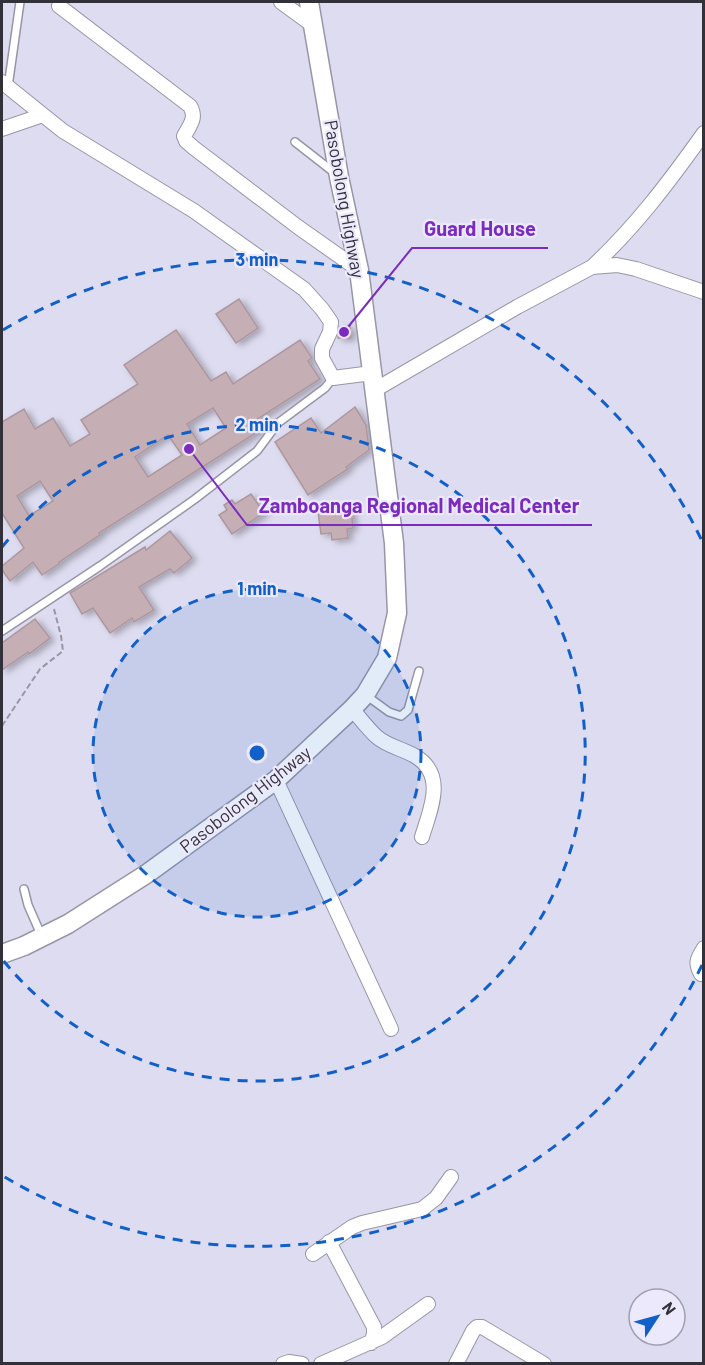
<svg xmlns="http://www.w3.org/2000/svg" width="705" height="1365" viewBox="0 0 705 1365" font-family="Barlow,sans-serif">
<defs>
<filter id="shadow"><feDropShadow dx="4.5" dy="2.5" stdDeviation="3" flood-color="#0004"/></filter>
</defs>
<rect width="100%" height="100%" fill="#dedcf0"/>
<path fill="#c5afb5" stroke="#ad979e" stroke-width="1.5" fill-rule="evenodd" filter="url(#shadow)" d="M 239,299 L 258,328 L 236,343 L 216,314 Z
M 350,326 L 351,338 L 338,338 L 340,327 Z
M 176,330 L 211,381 L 226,372 L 233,384 L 300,340 L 312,358 L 308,361 L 320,379 L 256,420 L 262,429 L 99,533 L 100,535 L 59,562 L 60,563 L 42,575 L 33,562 L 10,581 L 2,570 L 2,566 L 24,548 L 2,513 L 2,422 L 24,409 L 35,429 L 53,418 L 70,446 L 90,434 L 81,420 L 138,384 L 124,365 ZM 213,408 L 226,428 L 200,445 L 187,424 ZM 168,435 L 182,455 L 148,477 L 135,457 ZM 40,481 L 53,501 L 29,516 L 17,496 Z
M 355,407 L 366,425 L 369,450 L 346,467 L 348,469 L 308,495 L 275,442 L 311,418 L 321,433 Z
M 251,494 L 264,513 L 232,534 L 219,515 L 227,510 L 224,505 L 232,500 L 235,504 Z
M 351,509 L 353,528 L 347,529 L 348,538 L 332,540 L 331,533 L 321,534 L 318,512 Z
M 170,531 L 192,558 L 174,573 L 170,569 L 139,587 L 154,610 L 134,622 L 132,618 L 110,633 L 93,608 L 82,614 L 70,593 L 145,547 L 146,550 Z
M 35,619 L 50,638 L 29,654 L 28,652 L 2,670 L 2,643 Z"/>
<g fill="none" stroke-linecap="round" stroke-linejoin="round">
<defs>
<path id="lane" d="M 8,87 L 20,2
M 295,142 L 336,174
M 2,631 L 100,566 L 195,499 L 257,451 L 278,423 L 325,388 L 333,378
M 367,696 L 389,712 L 401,716 L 408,710 L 419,671
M 24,889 L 28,905 L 42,937"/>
<path id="street" d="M 281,2 L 314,26
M 59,6 L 190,106 C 197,118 190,125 184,136 L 186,141 L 194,148 L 298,227 L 359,270
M 2,82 L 43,115
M 2,129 L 43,115 L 63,131 L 194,211 L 304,289 L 322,309 L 331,322 L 330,332 L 322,349 L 322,358 L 333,378 L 372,373
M 592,267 C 636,226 669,182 704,133
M 373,391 L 517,307 L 592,267 L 617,265 L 636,269 L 704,292
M 352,709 C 360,718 368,729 377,737 C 387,746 403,749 415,756 C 447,775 430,810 422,837
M 276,780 L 391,1029
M 701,974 C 695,963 697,959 704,948
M 329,1242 L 374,1327 L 374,1334 L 371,1343
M 313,1254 L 352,1227 L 362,1223 L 422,1209 L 436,1198 L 451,1177
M 283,1364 L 289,1362 L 302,1364
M 321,1364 L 382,1337 L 428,1304
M 456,1364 L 473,1331 L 477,1327 L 482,1327 L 544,1364"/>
<path id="secondary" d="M 2,954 L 24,946 L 68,924 L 148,873 L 276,780 L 352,709 L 365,695 L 387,658 L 397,613 L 394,543 L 359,270 L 339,177 L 309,2"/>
</defs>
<use href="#lane" stroke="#9795a7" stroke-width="10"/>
<use href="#street" stroke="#9795a7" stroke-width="16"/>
<use href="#secondary" stroke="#9795a7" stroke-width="21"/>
<path stroke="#9896a5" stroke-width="2" stroke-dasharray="6 3" stroke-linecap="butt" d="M 2,726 L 40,669 L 63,651 L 61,636 L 54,609"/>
<use href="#lane" stroke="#fff" stroke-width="7"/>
<use href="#street" stroke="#fff" stroke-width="14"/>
<use href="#secondary" stroke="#fff" stroke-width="18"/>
</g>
<circle cx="257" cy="753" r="164" fill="#115fc9" fill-opacity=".12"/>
<g fill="none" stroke="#115fc9" stroke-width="3" stroke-dasharray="10 8">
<circle cx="257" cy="753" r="164"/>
<path d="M2 547A328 328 0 1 1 2 959"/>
<path d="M702 965A493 493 0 0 1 3 1176M3 330A493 493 0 0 1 702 541"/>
</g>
<g text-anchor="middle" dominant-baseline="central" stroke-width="4.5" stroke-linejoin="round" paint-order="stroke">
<g font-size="18" fill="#323139" stroke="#ece9fd">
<text transform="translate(345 199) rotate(80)">Pasobolong Highway</text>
<text transform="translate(245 799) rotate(-38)">Pasobolong Highway</text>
</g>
</g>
<circle cx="257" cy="753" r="9" fill="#115fc9" stroke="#ece9fd" stroke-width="3"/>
<g font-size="18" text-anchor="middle" font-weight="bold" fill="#115fc9" stroke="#ece9fd" stroke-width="4.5" stroke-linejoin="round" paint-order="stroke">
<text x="257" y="266">3 min</text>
<text x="257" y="431">2 min</text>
<text x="257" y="595">1 min</text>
</g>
<path fill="none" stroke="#7b2cbf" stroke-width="2" d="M344 332L412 248H548M189 449L247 525H592"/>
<g fill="#7b2cbf" stroke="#ece9fd" stroke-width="2">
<circle cx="344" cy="332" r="6"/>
<circle cx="189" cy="449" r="6"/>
</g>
<g font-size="20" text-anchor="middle" font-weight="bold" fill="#7b2cbf" stroke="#ece9fd" stroke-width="4.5" stroke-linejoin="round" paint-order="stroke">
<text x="480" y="236">Guard House</text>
<text x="419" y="513">Zamboanga Regional Medical Center</text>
</g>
<rect width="705" height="1365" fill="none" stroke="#323139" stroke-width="6"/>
<g transform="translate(657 1317) rotate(54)"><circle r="28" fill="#ece9fd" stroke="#a29faf" stroke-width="1.5"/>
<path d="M0-4.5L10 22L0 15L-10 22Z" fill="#115fc9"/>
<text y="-9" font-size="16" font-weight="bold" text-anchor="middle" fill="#323139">N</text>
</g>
</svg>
